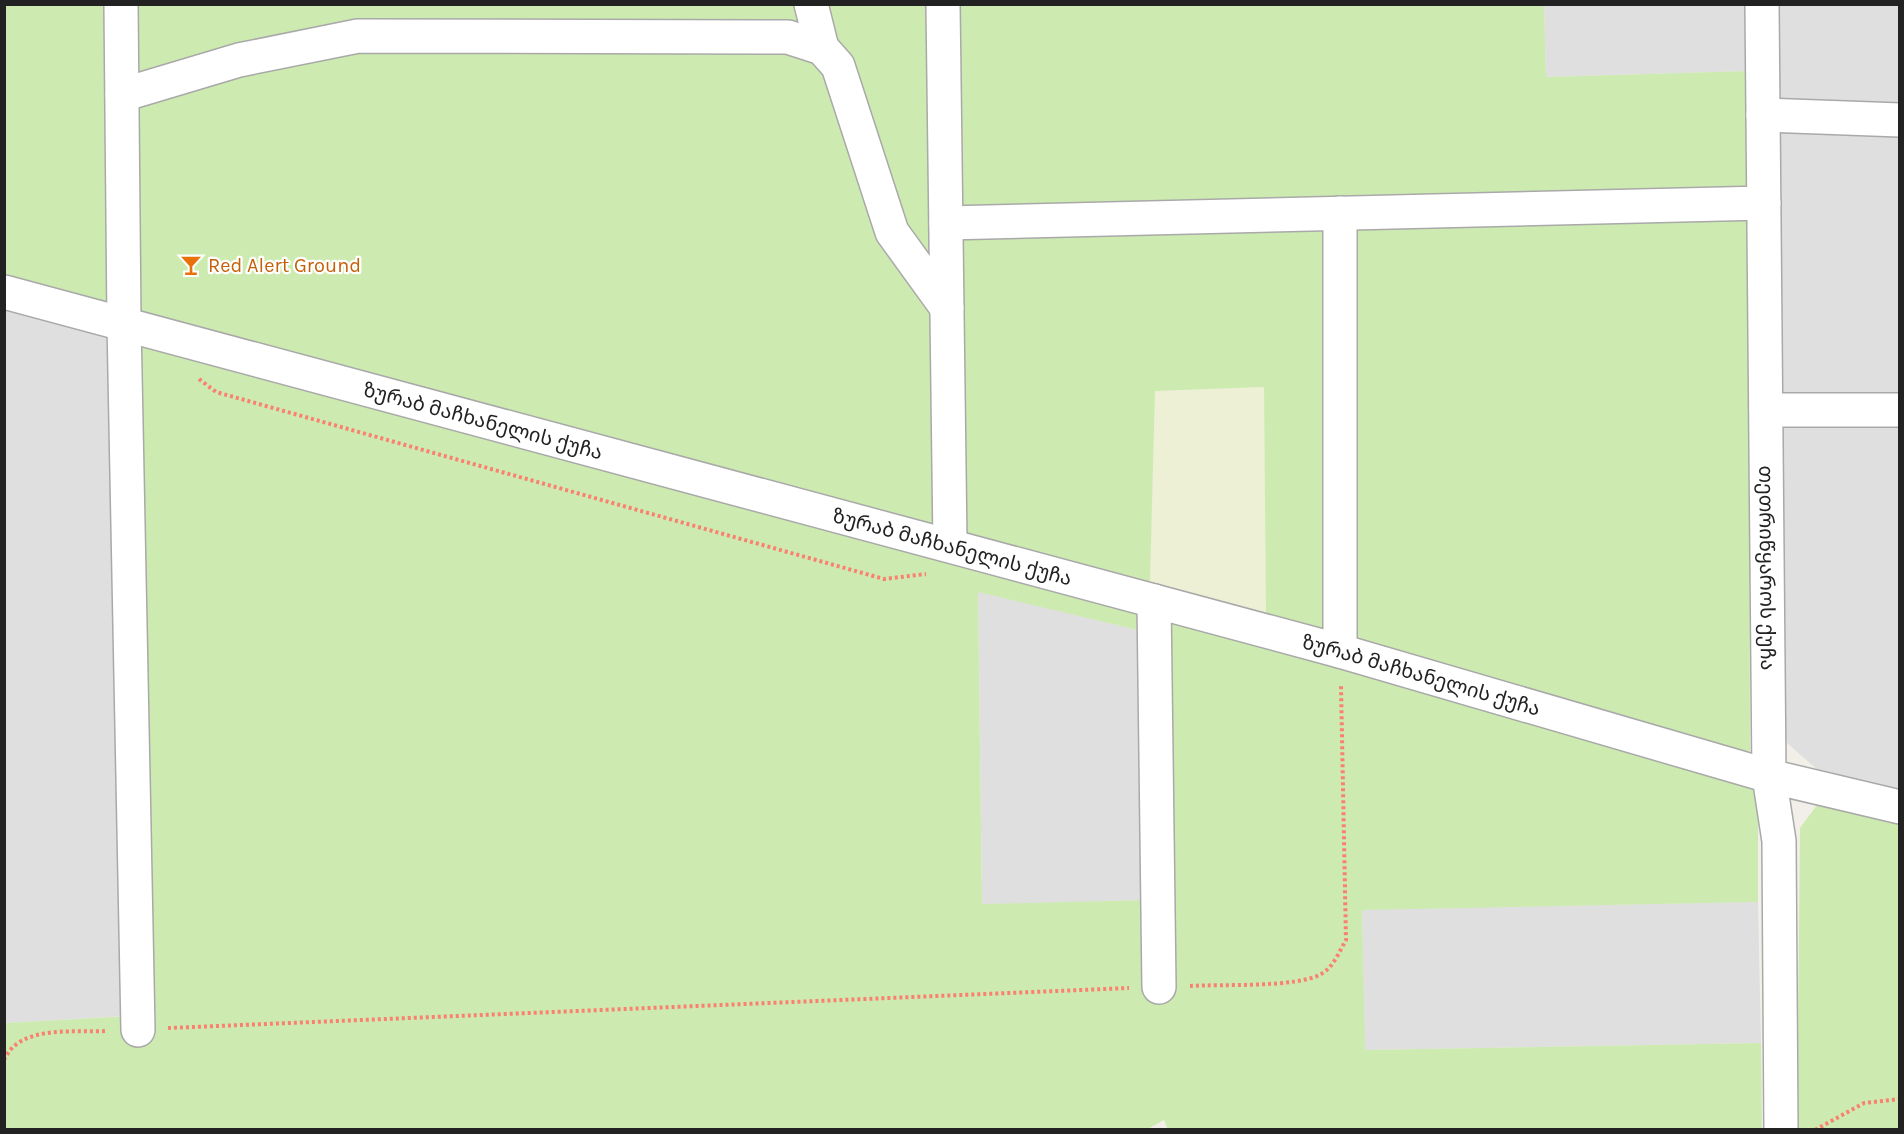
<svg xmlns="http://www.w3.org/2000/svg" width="1904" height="1134" viewBox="0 0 1904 1134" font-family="Karla,'Noto Sans Georgian',sans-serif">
<rect width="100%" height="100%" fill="#f2efe9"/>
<path fill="#e0dfdf" d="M 1544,5 L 1746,5 L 1748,71 L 1546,77 Z
M 1773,5 L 1899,5 L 1899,793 L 1821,773 L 1778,735 Z
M 5,304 L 110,333 L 127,1016 L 5,1023 Z
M 978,591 L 1142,631 L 1149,900 L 982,905 Z
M 1758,902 L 1761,1043 L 1364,1050 L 1362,909 Z"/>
<path fill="#eef0d5" d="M 1264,387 L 1266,618 L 1150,582 L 1155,391 Z"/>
<path fill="#cdebb0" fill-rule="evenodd" d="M 1544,4 L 1546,77 L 1748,71 L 1750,751 L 1737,750 L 1266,618 L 1264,387 L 1155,391 L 1150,582 L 5,280 L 4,5 Z
M 137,342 L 1758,780 L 1758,902 L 1362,910 L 1365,1050 L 1761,1043 L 1762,1129 L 1168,1130 L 1164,1120 L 1146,1130 L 5,1130 L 5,1023 L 148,1015 ZM 978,592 L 1142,631 L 1149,900 L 982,904 Z
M 1863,804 L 1899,815 L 1899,1129 L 1797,1130 L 1800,828 L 1817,805 Z"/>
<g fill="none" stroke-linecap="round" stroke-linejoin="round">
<defs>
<g id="minor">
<path d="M 121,4 L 124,323 L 138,1030"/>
<path d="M 811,4 L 822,48"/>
<path d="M 943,4 L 950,545"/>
<path id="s1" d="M 1762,4 L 1769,776 L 1779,841 L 1781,1130"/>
<path d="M 122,95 L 239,60 L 358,36 L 788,37 L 822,48 L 838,66 L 892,232 L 947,308"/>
<path d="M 1763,115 L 1900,120"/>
<path d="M 1340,213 L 1340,651"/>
<path d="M 946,223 L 1764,203"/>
<path id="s2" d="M 4,292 L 1340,651 L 1769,776 L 1900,807"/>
<path d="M 1766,410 L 1900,410"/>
<path d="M 1154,601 L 1159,987"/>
</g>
</defs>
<use href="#minor" stroke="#a9a9a9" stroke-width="36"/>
<path stroke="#fa8072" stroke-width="4" stroke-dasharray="3 3" stroke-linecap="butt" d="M 199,379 L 216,392 L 884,579 L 926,574
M 1190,986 C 1221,984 1297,988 1321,974 C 1333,968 1339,952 1346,940 L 1341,685
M 168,1028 L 1129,988
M 4,1060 C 20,1024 74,1033 107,1031
M 1815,1130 L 1864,1103 L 1900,1099"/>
<use href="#minor" stroke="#fff" stroke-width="33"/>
</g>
<defs>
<symbol id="bar-bare" viewBox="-9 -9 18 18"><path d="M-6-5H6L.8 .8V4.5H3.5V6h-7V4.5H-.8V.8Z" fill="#e8710a" stroke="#fff" stroke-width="2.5" paint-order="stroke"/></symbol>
</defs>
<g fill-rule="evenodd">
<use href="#bar-bare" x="176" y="250" width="30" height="30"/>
</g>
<g text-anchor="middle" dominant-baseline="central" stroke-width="4.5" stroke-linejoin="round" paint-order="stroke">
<g font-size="20" fill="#c56008" stroke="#fff" text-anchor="start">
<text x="208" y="265">Red Alert Ground</text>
</g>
<g font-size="20" fill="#222" stroke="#fff">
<text stroke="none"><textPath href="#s2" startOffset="496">ზურაბ მაჩხანელის ქუჩა</textPath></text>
<text stroke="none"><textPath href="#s2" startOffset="982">ზურაბ მაჩხანელის ქუჩა</textPath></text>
<text stroke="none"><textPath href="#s1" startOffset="564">თეთრიწყაროს ქუჩა</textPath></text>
<text stroke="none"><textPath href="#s2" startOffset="1468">ზურაბ მაჩხანელის ქუჩა</textPath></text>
</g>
</g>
<rect width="1904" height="1134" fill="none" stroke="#222222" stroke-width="12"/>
</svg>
